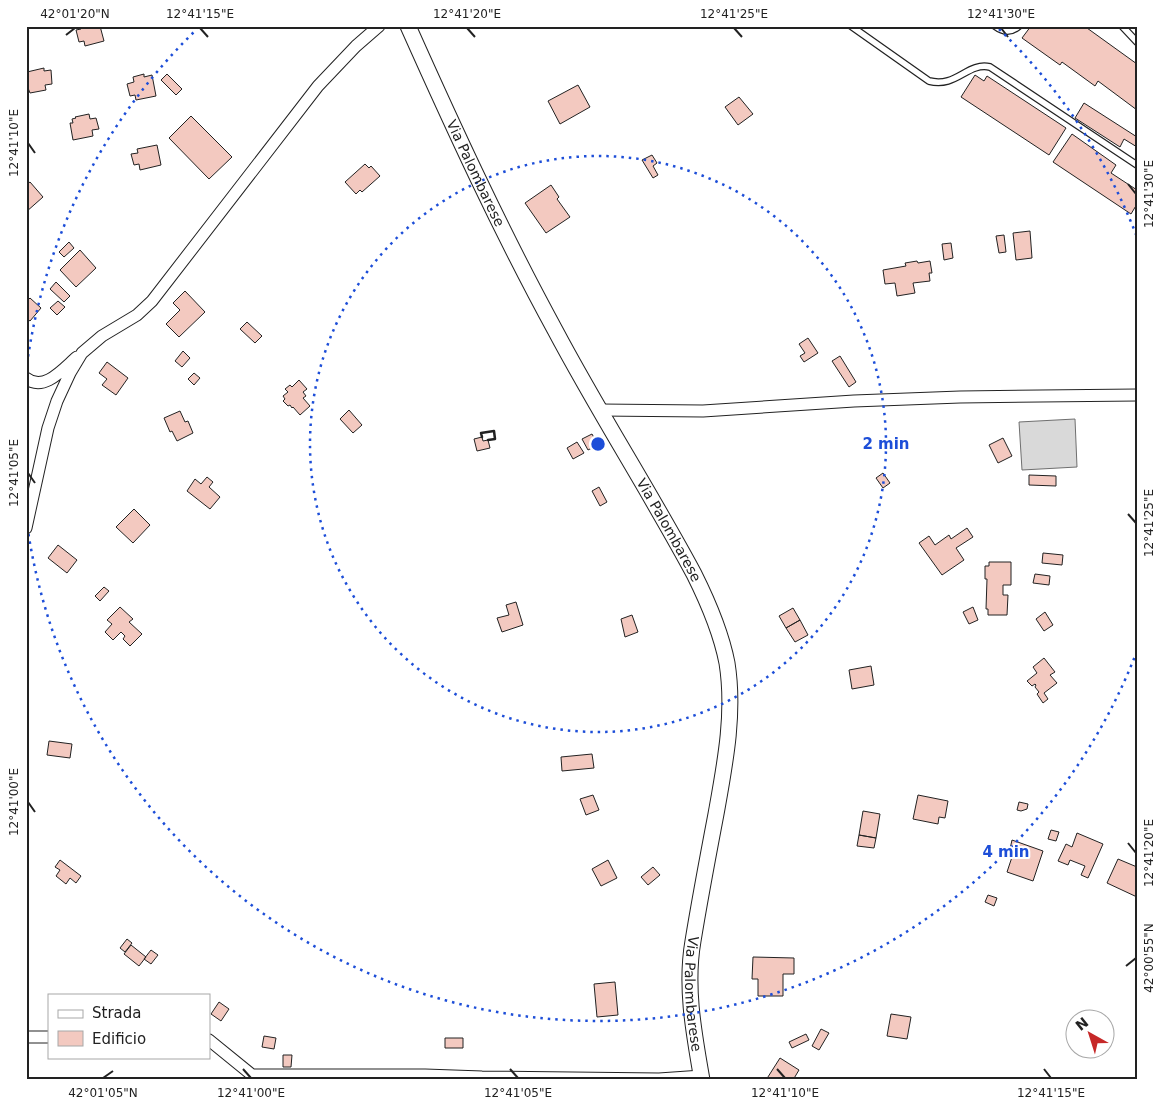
<svg xmlns="http://www.w3.org/2000/svg" width="1163" height="1106" viewBox="0 0 1163 1106" font-family="'DejaVu Sans',sans-serif">
<rect width="100%" height="100%" fill="#fff"/>
<path fill="#d9d9d9" stroke="#6f6f6f" d="M 1075,419 L 1077,467 L 1022,470 L 1019,422 Z"/>
<path fill="#f3c9c0" stroke="#222" d="M 81,26 L 100,26 L 104,41 L 85,46 L 84,41 L 79,42 L 76,30 L 81,29 Z
M 1031,26 L 1088,26 L 1087,28 L 1137,64 L 1137,110 L 1098,81 L 1095,86 L 1062,62 L 1060,65 L 1022,38 Z
M 44,68 L 44,71 L 51,70 L 52,84 L 45,85 L 46,90 L 30,93 L 26,83 L 27,72 Z
M 144,74 L 144,77 L 152,75 L 156,96 L 136,100 L 135,95 L 130,96 L 127,84 L 134,82 L 133,77 Z
M 167,74 L 182,89 L 176,95 L 161,80 Z
M 975,75 L 984,81 L 987,76 L 1066,128 L 1049,155 L 961,97 Z
M 578,85 L 590,107 L 560,124 L 548,101 Z
M 739,97 L 753,114 L 738,125 L 725,107 Z
M 1084,103 L 1137,137 L 1137,147 L 1124,139 L 1120,147 L 1075,118 Z
M 89,114 L 90,119 L 96,118 L 99,129 L 92,130 L 93,136 L 73,140 L 70,123 L 73,123 L 72,119 L 76,118 L 75,117 Z
M 191,116 L 232,157 L 209,179 L 169,138 Z
M 1072,134 L 1116,165 L 1111,173 L 1137,190 L 1137,204 L 1131,214 L 1053,162 Z
M 157,145 L 161,165 L 140,170 L 139,164 L 134,165 L 131,154 L 138,153 L 137,149 Z
M 652,155 L 657,163 L 653,166 L 658,175 L 653,178 L 642,160 Z
M 365,164 L 369,168 L 371,166 L 380,176 L 362,192 L 360,190 L 356,194 L 345,182 Z
M 30,182 L 43,197 L 26,212 L 26,185 Z
M 551,185 L 559,197 L 557,199 L 570,217 L 546,233 L 525,203 Z
M 1030,231 L 1032,258 L 1016,260 L 1013,233 Z
M 1004,235 L 1006,252 L 999,253 L 996,236 Z
M 69,242 L 74,248 L 64,257 L 59,252 Z
M 951,243 L 953,258 L 944,260 L 942,244 Z
M 80,250 L 96,268 L 76,287 L 60,270 Z
M 917,261 L 918,263 L 930,261 L 932,273 L 929,273 L 930,281 L 913,283 L 915,293 L 897,296 L 895,283 L 885,284 L 883,270 L 906,266 L 905,263 Z
M 56,282 L 70,296 L 64,302 L 50,289 Z
M 185,291 L 205,312 L 179,337 L 166,324 L 180,310 L 173,303 Z
M 30,298 L 41,308 L 30,321 L 26,318 L 26,302 Z
M 58,301 L 65,307 L 57,315 L 50,308 Z
M 247,322 L 262,336 L 255,343 L 240,329 Z
M 808,338 L 818,353 L 804,362 L 800,356 L 805,353 L 799,344 Z
M 183,351 L 190,358 L 182,367 L 175,361 Z
M 840,356 L 856,382 L 849,387 L 832,361 Z
M 107,362 L 128,378 L 116,395 L 102,385 L 107,379 L 99,373 Z
M 194,373 L 200,378 L 194,385 L 188,379 Z
M 299,380 L 307,389 L 303,392 L 306,396 L 303,398 L 310,406 L 300,415 L 293,407 L 292,408 L 290,405 L 288,406 L 283,401 L 285,399 L 283,396 L 288,392 L 285,389 L 290,385 L 292,387 Z
M 349,410 L 362,425 L 353,433 L 340,419 Z
M 180,411 L 185,422 L 188,421 L 193,433 L 177,441 L 172,431 L 170,432 L 164,418 Z
M 592,434 L 598,445 L 588,450 L 582,439 Z
M 482,437 L 483,441 L 488,440 L 490,448 L 477,451 L 474,439 Z
M 1003,438 L 1012,456 L 998,463 L 989,445 Z
M 577,442 L 584,453 L 573,459 L 567,448 Z
M 883,473 L 890,483 L 883,488 L 876,478 Z
M 1029,475 L 1056,476 L 1056,486 L 1029,485 Z
M 207,477 L 213,482 L 209,487 L 220,497 L 210,509 L 187,491 L 195,479 L 201,484 Z
M 599,487 L 607,502 L 600,506 L 592,491 Z
M 134,509 L 150,525 L 133,543 L 116,527 Z
M 967,528 L 973,537 L 956,548 L 964,560 L 942,575 L 919,543 L 929,536 L 935,545 L 949,535 L 951,539 Z
M 58,545 L 77,560 L 67,573 L 48,558 Z
M 1043,553 L 1063,555 L 1062,565 L 1042,563 Z
M 989,562 L 1011,562 L 1011,585 L 1003,585 L 1003,595 L 1008,595 L 1007,615 L 988,615 L 988,609 L 986,609 L 987,579 L 985,579 L 985,566 L 989,566 Z
M 1035,574 L 1050,576 L 1049,585 L 1033,583 Z
M 104,587 L 109,591 L 100,601 L 95,596 Z
M 516,602 L 523,625 L 502,632 L 497,618 L 509,615 L 506,605 Z
M 120,607 L 133,619 L 129,622 L 142,634 L 130,646 L 123,639 L 125,636 L 121,632 L 113,640 L 105,632 L 112,624 L 107,620 Z
M 973,607 L 978,620 L 969,624 L 963,612 Z
M 793,608 L 800,620 L 786,628 L 779,616 Z
M 1045,612 L 1053,625 L 1044,631 L 1036,619 Z
M 632,615 L 638,632 L 625,637 L 621,619 Z
M 800,620 L 808,635 L 795,642 L 786,628 Z
M 1044,658 L 1055,672 L 1050,675 L 1057,683 L 1044,693 L 1048,699 L 1043,703 L 1037,694 L 1039,692 L 1035,687 L 1036,685 L 1035,684 L 1032,686 L 1027,681 L 1037,673 L 1033,667 Z
M 871,666 L 874,685 L 852,689 L 849,670 Z
M 49,741 L 72,744 L 70,758 L 47,755 Z
M 592,754 L 594,768 L 562,771 L 561,757 Z
M 593,795 L 599,810 L 586,815 L 580,799 Z
M 918,795 L 948,801 L 945,818 L 939,817 L 938,824 L 913,819 Z
M 1019,802 L 1028,804 L 1027,809 L 1021,811 L 1017,810 Z
M 863,811 L 880,814 L 876,838 L 859,835 Z
M 1051,830 L 1059,832 L 1056,841 L 1048,839 Z
M 1077,833 L 1103,844 L 1088,878 L 1081,875 L 1085,866 L 1070,860 L 1068,865 L 1058,861 L 1066,844 L 1072,847 Z
M 859,835 L 876,838 L 874,848 L 857,846 Z
M 1012,840 L 1043,851 L 1033,881 L 1007,872 L 1014,851 L 1010,849 Z
M 1118,859 L 1137,867 L 1137,897 L 1107,883 Z
M 60,860 L 81,876 L 76,883 L 70,878 L 66,884 L 56,876 L 60,870 L 55,867 Z
M 608,860 L 617,878 L 601,886 L 592,869 Z
M 653,867 L 660,875 L 648,885 L 641,877 Z
M 988,895 L 997,898 L 994,906 L 985,902 Z
M 127,939 L 132,943 L 125,952 L 120,948 Z
M 131,945 L 146,957 L 139,966 L 124,954 Z
M 151,950 L 158,955 L 151,964 L 144,959 Z
M 753,957 L 794,958 L 794,974 L 783,974 L 783,996 L 758,996 L 758,979 L 752,979 Z
M 615,982 L 618,1015 L 597,1017 L 594,984 Z
M 219,1002 L 229,1009 L 221,1021 L 211,1014 Z
M 891,1014 L 911,1017 L 907,1039 L 887,1036 Z
M 821,1029 L 829,1033 L 819,1050 L 812,1046 Z
M 806,1034 L 809,1040 L 792,1048 L 789,1042 Z
M 264,1036 L 276,1038 L 274,1049 L 262,1047 Z
M 445,1038 L 463,1038 L 463,1048 L 445,1048 Z
M 283,1055 L 292,1055 L 291,1067 L 283,1067 Z
M 780,1058 L 799,1070 L 793,1080 L 766,1080 Z"/>
<g fill="none" stroke-linecap="round" stroke-linejoin="round">
<defs>
<path id="service" d="M 851,26 L 929,81 C 957,88 967,62 990,67 L 1137,165
M 995,26 C 1003,32 1011,33 1019,26
M 1122,26 L 1137,42"/>
<path id="minor" d="M 26,378 C 44,393 64,368 77,357
M 600,410 L 703,411 L 854,401 L 960,397 L 1137,395
M 26,528 L 48,428 L 57,401 L 70,373 L 82,353 L 102,336 L 137,315 L 152,301 L 318,86 L 356,46 L 379,26
M 26,1037 L 49,1037
M 209,1040 L 252,1075 L 250,1080
M 252,1075 L 425,1075 L 482,1077 L 659,1079 L 702,1076"/>
<g id="secondary">
<path id="s1" d="M 408,26 C 454,129 501,231 555,330 C 599,413 650,492 694,574 C 708,602 721,632 727,663 C 735,713 725,764 716,814 C 708,856 700,898 693,941 C 685,987 694,1034 702,1080"/>
</g>
</defs>
<use href="#service" stroke="#222" stroke-width="8"/>
<use href="#minor" stroke="#222" stroke-width="13"/>
<use href="#secondary" stroke="#222" stroke-width="17"/>
<use href="#service" stroke="#fff" stroke-width="5.5"/>
<use href="#minor" stroke="#fff" stroke-width="11"/>
<use href="#secondary" stroke="#fff" stroke-width="15"/>
<path stroke="#222" stroke-width="2.5" d="M 482,437 L 481,433 L 494,431 L 495,439 L 488,440"/>
</g>
<path fill="none" stroke="#222" stroke-width="2" d="M 200,28 L 208,37M 467,28 L 475,37M 734,28 L 742,37M 1001,28 L 1008,37M 66,35 L 75,28M 28,143 L 35,153M 1128,184 L 1136,194M 28,473 L 35,483M 1128,514 L 1136,523M 28,802 L 35,812M 1128,843 L 1136,853M 1126,966 L 1136,958M 243,1069 L 251,1078M 510,1069 L 518,1078M 777,1069 L 785,1078M 1044,1069 L 1051,1078M 103,1078 L 113,1071"/>
<g fill="none" stroke="#1d4ed8" stroke-width="2.5" stroke-dasharray="2.5 5">
<circle cx="598" cy="444" r="288"/>
<path d="M1137 651A577 577 0 0 1 27 524M27 364A577 577 0 0 1 197 29M999 29A577 577 0 0 1 1137 237"/>
</g>
<g text-anchor="middle" dominant-baseline="central" stroke-width="4" stroke-linejoin="round" paint-order="stroke">
<g font-size="14" fill="#222" stroke="#fff">
<text stroke="none"><textPath href="#s1" startOffset="162">Via Palombarese</textPath></text>
<text stroke="none"><textPath href="#s1" startOffset="568">Via Palombarese</textPath></text>
<text stroke="none"><textPath href="#s1" startOffset="1048">Via Palombarese</textPath></text>
</g>
</g>
<circle cx="598" cy="444" r="8" fill="#1d4ed8" stroke="#fff" stroke-width="2.5"/>
<g font-size="15" text-anchor="middle" font-weight="bold" fill="#1d4ed8" stroke="#fff" stroke-width="4" stroke-linejoin="round" paint-order="stroke">
<text x="886" y="449">2 min</text>
<text x="1006" y="857">4 min</text>
</g>
<rect width="1163" height="1106" fill="none" stroke="#ffffff" stroke-width="55"/>
<rect x="48" y="994" width="162" height="65" fill="#ffffff" stroke="#a7a7a7"/>
<rect x="58" y="1010" width="25" height="8" fill="#ffffff" stroke="#a7a7a7"/>
<text x="92" y="1018" font-size="15" fill="#222222">Strada</text>
<rect x="58" y="1031" width="25" height="15" fill="#f3c9c0" stroke="#a7a7a7"/>
<text x="92" y="1044" font-size="15" fill="#222222">Edificio</text>
<g transform="translate(1090 1034) rotate(321)"><circle r="24" fill="#ffffff" stroke="#a7a7a7"/>
<path d="M0-4L9 19L0 12L-9 19Z" fill="#c62828"/>
<text y="-8" font-size="14" font-weight="bold" text-anchor="middle" fill="#222222">N</text>
</g>
<rect x="28" y="28" width="1108" height="1050" fill="none" stroke="#222" stroke-width="2"/>
<g font-size="12" text-anchor="middle" fill="#222">
<text x="75" y="18">42°01'20"N</text>
<text x="200" y="18">12°41'15"E</text>
<text x="467" y="18">12°41'20"E</text>
<text x="734" y="18">12°41'25"E</text>
<text x="1001" y="18">12°41'30"E</text>
<text transform="translate(14 143) rotate(-90)" y="4">12°41'10"E</text>
<text transform="translate(1149 194) rotate(-90)" y="4">12°41'30"E</text>
<text transform="translate(14 473) rotate(-90)" y="4">12°41'05"E</text>
<text transform="translate(1149 523) rotate(-90)" y="4">12°41'25"E</text>
<text transform="translate(14 802) rotate(-90)" y="4">12°41'00"E</text>
<text transform="translate(1149 853) rotate(-90)" y="4">12°41'20"E</text>
<text transform="translate(1149 958) rotate(-90)" y="4">42°00'55"N</text>
<text x="103" y="1097">42°01'05"N</text>
<text x="251" y="1097">12°41'00"E</text>
<text x="518" y="1097">12°41'05"E</text>
<text x="785" y="1097">12°41'10"E</text>
<text x="1051" y="1097">12°41'15"E</text>
</g>
</svg>
